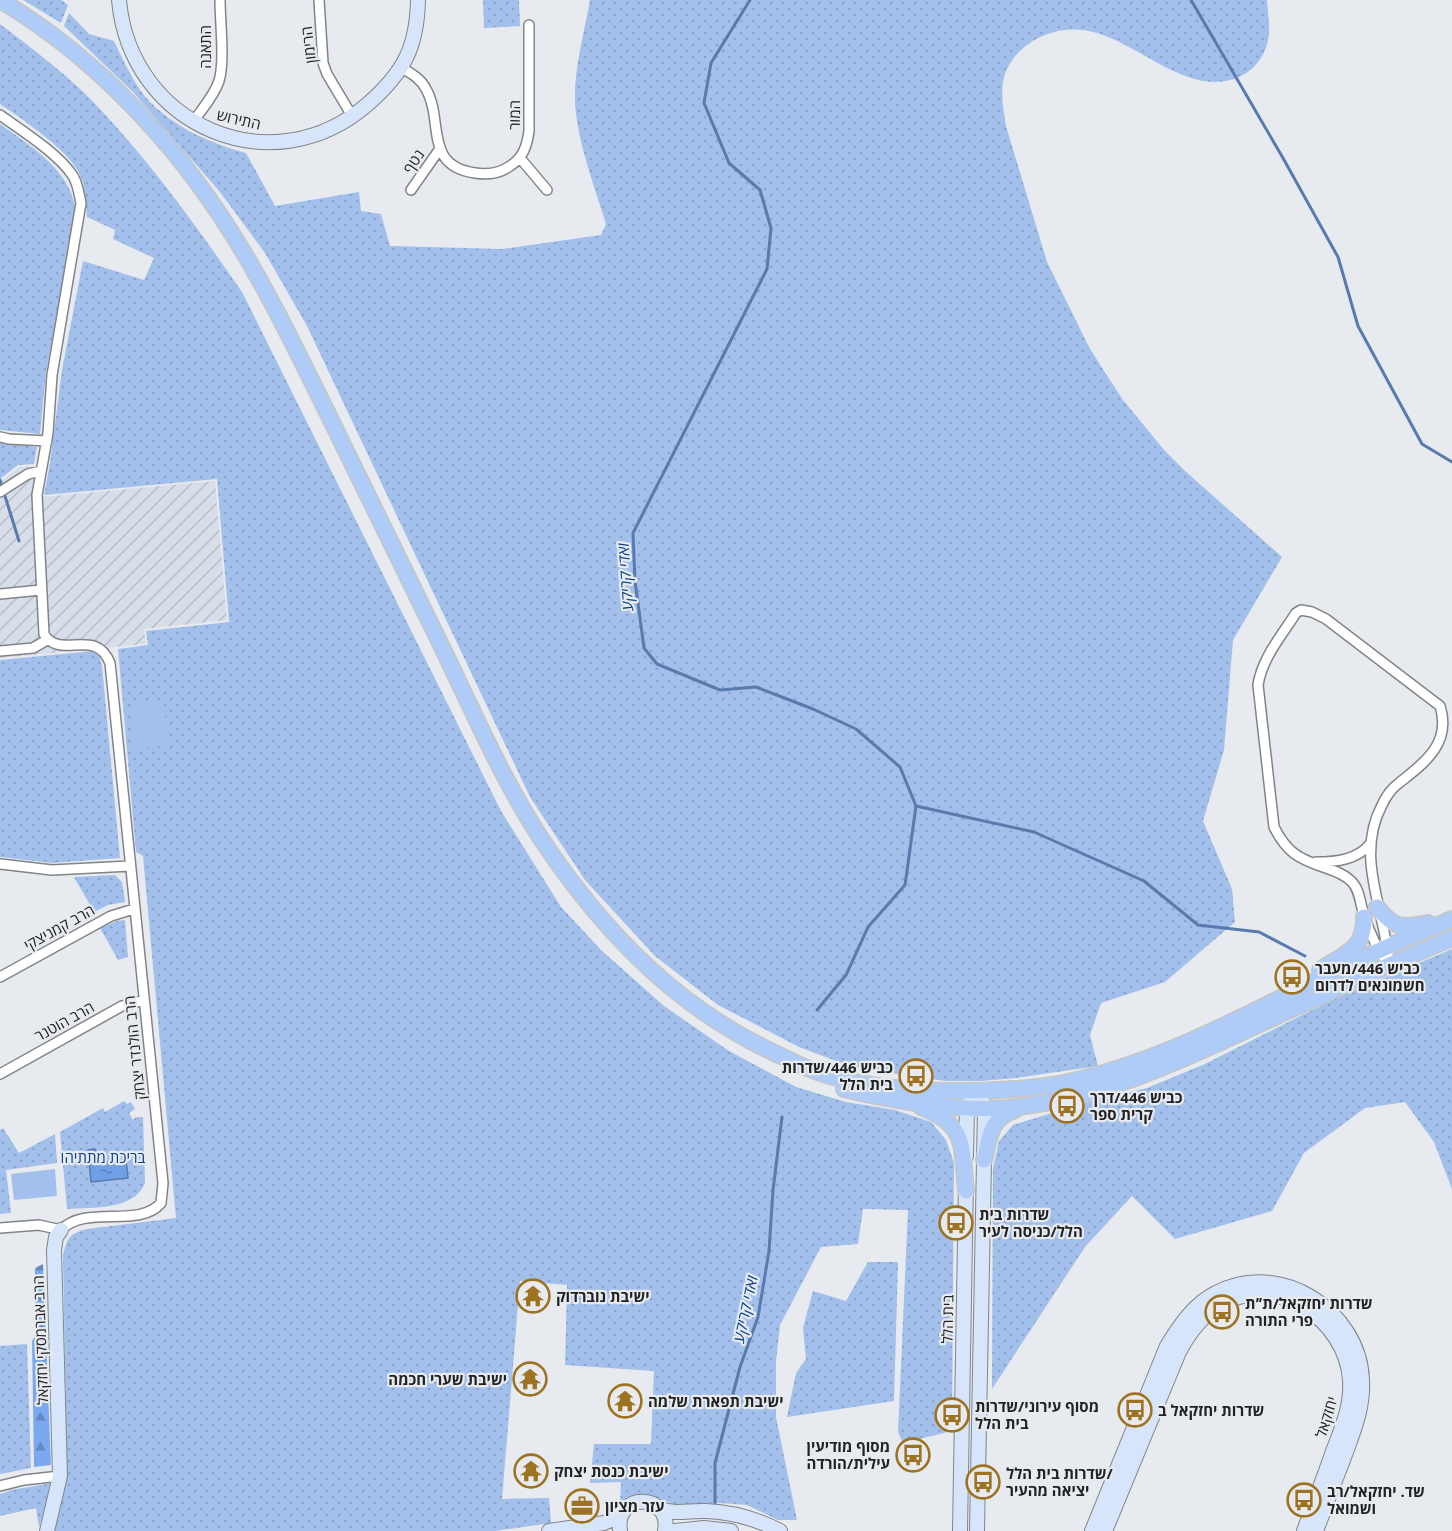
<svg xmlns="http://www.w3.org/2000/svg" width="1452" height="1531" viewBox="0 0 1452 1531" font-family="'Open Sans',Heebo,sans-serif">
<defs>
<pattern id="industrial-furrows" width="10" height="10" patternUnits="userSpaceOnUse" patternTransform="scale(1.5)"><rect width="10" height="10" fill="#d7dee9"/><path d="M-1 1l2-2M0 10L10 0M9 11l2-2" fill="none" stroke="#b8bec8"/></pattern>
<pattern id="grass-dots" width="8" height="8" patternUnits="userSpaceOnUse" patternTransform="scale(1.5)"><rect width="8" height="8" fill="#a3bfeb"/><path d="M2 2h.1M6 6h.1" fill="none" stroke="#8ca4c9" stroke-width="1.8" stroke-linecap="round"/></pattern>
<pattern id="forest-firs" width="22" height="20" patternUnits="userSpaceOnUse" patternTransform="scale(1.5)"><rect width="22" height="20" fill="#7aa9f0"/><path d="M5 1l3.5 6h-7zM16 11l3.5 6h-7z" fill="#6489c2"/></pattern>
<pattern id="water-ripples" width="26" height="14" patternUnits="userSpaceOnUse" patternTransform="scale(1.5)"><rect width="26" height="14" fill="#719fe6"/><path d="M2 4q2-2 4 0t4 0M15 11q2-2 4 0t4 0" fill="none" stroke="#5c81ba"/></pattern>
</defs>
<rect width="100%" height="100%" fill="#e7eaee"/>
<path fill="url(#industrial-furrows)" d="M 47,466 L 41,497 L 215,481 L 227,620 L 144,629 L 146,644 L 0,658 L 0,482 L 19,467 Z"/>
<path fill="url(#grass-dots)" d="M 23,0 L 61,0 L 68,5 L 61,23 Z
M 483,0 L 519,0 L 520,26 L 484,28 Z
M 590,0 L 1267,0 C 1268,16 1272,35 1265,50 C 1252,81 1218,88 1188,77 C 1157,66 1129,43 1097,33 C 1070,25 1042,31 1021,50 C 997,73 1001,96 1006,126 L 1047,262 L 1089,347 L 1104,371 L 1123,400 L 1165,451 L 1185,471 L 1282,557 L 1233,640 L 1224,750 L 1203,821 L 1232,889 L 1235,922 L 1165,982 L 1101,1003 L 1090,1035 L 1098,1066 L 1016,1078 L 980,1081 L 946,1081 L 915,1077 L 847,1065 L 799,1047 L 718,1005 L 655,956 L 585,880 L 530,797 L 307,326 L 265,253 L 220,192 L 133,92 L 64,26 L 69,13 L 89,34 L 114,41 C 122,58 130,75 140,90 C 164,123 208,143 246,153 L 275,206 L 359,192 L 361,211 L 381,214 L 390,246 L 502,249 L 601,235 L 606,224 C 595,188 581,152 576,114 C 571,78 584,35 590,0 Z
M 0,24 C 34,50 69,76 98,107 C 152,164 197,227 242,292 L 501,811 L 561,907 L 602,951 L 664,1006 L 729,1051 L 796,1087 L 846,1102 L 895,1110 L 931,1122 L 946,1140 L 954,1163 L 952,1431 L 903,1443 L 898,1432 L 908,1210 L 863,1209 L 858,1244 L 821,1247 L 780,1325 L 776,1361 L 776,1417 L 797,1520 L 778,1520 L 747,1505 L 720,1503 L 679,1506 L 652,1496 L 637,1497 L 620,1506 L 621,1482 L 590,1483 L 594,1444 L 651,1444 L 654,1371 L 565,1365 L 567,1285 L 520,1281 L 502,1499 L 549,1498 L 551,1523 L 495,1531 L 54,1531 L 67,1472 L 63,1255 C 68,1237 69,1234 87,1229 L 176,1218 L 143,856 L 136,852 L 118,649 L 148,645 L 146,631 L 229,622 L 217,479 L 44,495 L 50,463 L 62,370 L 83,261 L 144,280 L 154,258 L 113,239 L 115,230 L 87,217 C 86,204 86,187 80,175 C 69,150 23,120 0,104 Z
M 0,124 C 32,147 74,172 76,215 L 46,372 L 40,434 L 0,430 Z
M 0,443 L 37,447 L 34,464 L 18,465 L 0,479 Z
M 94,651 L 100,658 L 102,666 L 120,858 L 53,863 L 0,857 L 0,660 Z
M 115,875 L 122,882 L 125,902 L 108,905 L 94,912 L 74,877 Z
M 125,920 L 128,957 L 118,960 L 100,928 L 117,921 Z
M 1452,949 L 1452,1189 L 1434,1142 L 1405,1102 L 1365,1108 L 1304,1153 L 1272,1211 L 1175,1239 L 1132,1196 L 1085,1247 L 992,1389 L 993,1168 L 999,1141 L 1013,1125 L 1085,1103 L 1147,1088 L 1205,1064 L 1334,999 Z
M 124,1101 L 127,1104 L 131,1102 L 135,1109 L 129,1113 L 133,1120 L 136,1117 L 143,1117 L 145,1183 C 134,1211 91,1207 67,1209 L 60,1132 L 103,1108 L 105,1112 Z
M 3,1128 L 19,1153 L 55,1134 L 57,1163 L 6,1170 L 11,1213 L 0,1214 L 0,1130 Z
M 868,1262 L 898,1262 L 894,1401 L 787,1417 L 796,1373 L 806,1359 L 803,1328 L 813,1291 L 846,1301 Z
M 27,1344 L 31,1468 L 0,1474 L 0,1346 Z
M 53,1483 L 39,1527 L 36,1508 L 0,1516 L 0,1494 L 11,1490 Z"/>
<path fill="url(#forest-firs)" d="M 43,1264 L 51,1465 L 34,1467 L 32,1341 L 36,1334 L 35,1268 Z"/>
<path fill="#a3bfeb" d="M 164,702 L 167,746 L 134,748 L 131,704 Z
M 55,1169 L 57,1196 L 14,1200 L 11,1174 Z"/>
<path fill="url(#water-ripples)" stroke="#597aac" stroke-width="1.5" d="M 95,1149 L 98,1155 L 106,1162 L 126,1160 L 128,1178 L 91,1182 L 88,1150 Z"/>
<g fill="none" stroke-linecap="round" stroke-linejoin="round">
<path stroke="#597aac" stroke-width="3" d="M 750,0 L 711,63 L 704,103 L 729,163 L 760,190 L 771,228 L 767,269 L 633,533 L 635,581 L 644,648 L 657,664 L 720,690 L 756,687 L 813,709 L 856,729 L 900,767 L 916,806 L 905,885 L 868,927 L 846,975 L 817,1010
M 1191,0 L 1283,158 L 1338,257 L 1358,326 L 1422,444 L 1452,462
M 0,480 L 19,541
M 916,806 L 1034,832 L 1144,881 L 1198,925 L 1259,932 L 1305,956
M 715,1503 L 715,1463 L 740,1367 L 758,1317 L 769,1251 L 773,1190 L 782,1117"/>
<defs>
<path id="street" d="M 319,0 L 323,63 L 327,74 L 352,116
M 402,68 C 412,74 421,79 426,89 C 444,120 423,166 475,173 C 488,175 499,174 510,166 C 523,158 527,146 529,131 L 529,25
M 0,115 C 21,130 59,154 73,176 C 78,184 79,194 81,203 L 52,375 L 48,433 L 37,495 L 44,634 C 60,661 95,626 110,663 L 163,1183 L 161,1203 C 139,1229 86,1204 61,1230 L 39,1225 L 0,1228
M 193,122 C 202,109 214,96 219,81 C 225,61 220,22 220,0
M 520,158 L 547,190
M 411,190 L 439,150
M 0,437 L 9,439 L 47,441
M 0,492 L 28,474 L 41,471
M 0,594 L 41,590
M 1301,610 L 1312,612 L 1326,619 L 1440,706 C 1452,744 1423,764 1399,783 C 1391,789 1386,796 1382,805 C 1354,858 1386,911 1389,965 C 1377,950 1370,934 1364,915 C 1360,904 1360,889 1351,881 C 1344,874 1335,871 1326,868 C 1299,859 1287,853 1274,827 L 1258,685 C 1262,658 1282,635 1296,613 Z
M 0,651 L 33,648 L 47,640
M 1316,862 C 1336,862 1357,860 1370,844
M 0,864 L 52,870 L 130,866
M 0,977 L 111,916 L 134,909
M 0,1074 L 122,1006 L 144,1000
M 0,1486 L 24,1480 L 60,1476"/>
<path id="secondary" d="M 119,0 C 130,126 273,188 369,103 C 404,72 417,47 418,0
M 966,1156 L 967,1107 L 977,1091
M 659,1509 C 680,1515 687,1510 706,1511 C 732,1512 757,1519 780,1531
M 47,1531 L 60,1476 L 54,1250 L 56,1237 L 61,1230
M 549,1531 L 604,1523 L 621,1515
M 620,1531 C 614,1491 672,1493 665,1531
M 675,1531 L 704,1528 L 731,1531
M 960,1531 L 966,1181
M 977,1531 L 985,1108 L 981,1099
M 1092,1531 L 1167,1346 C 1180,1325 1194,1304 1216,1293 C 1279,1259 1359,1310 1362,1379 C 1364,1409 1352,1435 1342,1463 C 1333,1485 1325,1508 1316,1531
M 1105,1531 L 1179,1352 C 1189,1333 1202,1316 1220,1305 C 1276,1272 1346,1320 1350,1380 C 1352,1406 1341,1430 1332,1454 C 1323,1480 1313,1505 1304,1531"/>
<path id="primary" d="M 0,0 C 94,56 173,140 231,232 C 268,290 297,352 328,414 C 365,491 403,568 441,645 C 474,713 504,784 546,846 C 607,936 681,1011 781,1056 C 799,1065 819,1074 838,1078 C 875,1088 913,1091 951,1091 C 989,1091 1027,1090 1064,1083 C 1173,1060 1267,1002 1367,956 C 1395,943 1424,931 1452,919
M 1377,907 C 1394,929 1402,928 1428,923
M 1320,970 C 1344,954 1365,950 1364,917
M 844,1089 C 894,1101 955,1111 1007,1108 C 1103,1100 1191,1056 1277,1016 C 1335,989 1393,963 1452,938
M 921,1107 C 968,1126 961,1145 966,1191
M 984,1160 C 990,1137 989,1119 1015,1110"/>
</defs>
<use href="#street" stroke="#828488" stroke-width="12"/>
<use href="#secondary" stroke="#828488" stroke-width="16"/>
<use href="#primary" stroke="#c5c6c6" stroke-width="18"/>
<use href="#street" stroke="#fff" stroke-width="9"/>
<use href="#secondary" stroke="#d7e5fb" stroke-width="14"/>
<use href="#primary" stroke="#afcbf7" stroke-width="15"/>
</g>
<defs>
<symbol id="bus-ring" viewBox="-11 -11 22 22"><circle r="9.5" fill="#e7eaee" stroke="#9d7221" stroke-width="1.5"/><path d="M-5-6H5V4H4V6H2V4H-2V6H-4V4H-5ZM-3.5-4V0h7V-4ZM-3.5 1.2v1.5H-2V1.2ZM2 1.2v1.5H3.5V1.2Z" fill="#9d7221"/></symbol>
<symbol id="temple-ring" viewBox="-11 -11 22 22"><circle r="9.5" fill="#e7eaee" stroke="#9d7221" stroke-width="1.5"/><path d="M0-6L5-2H3V0L6.5 2.5H4V6H1.5V3h-3V6H-4V2.5H-6.5L-3 0V-2H-5Z" fill="#9d7221"/></symbol>
<symbol id="office-ring" viewBox="-11 -11 22 22"><circle r="9.5" fill="#e7eaee" stroke="#9d7221" stroke-width="1.5"/><path d="M-6-3h4V-5.5h4V-3h4V5H-6ZM-1-4.5V-3h2v-1.5ZM-6 0V1H6V0Z" fill="#9d7221"/></symbol>
</defs>
<g fill-rule="evenodd">
<use href="#bus-ring" x="1273" y="958" width="38" height="38"/>
<use href="#bus-ring" x="897" y="1057" width="38" height="38"/>
<use href="#bus-ring" x="1048" y="1087" width="38" height="38"/>
<use href="#bus-ring" x="937" y="1204" width="38" height="38"/>
<use href="#temple-ring" x="514" y="1277" width="38" height="38"/>
<use href="#bus-ring" x="1203" y="1293" width="38" height="38"/>
<use href="#temple-ring" x="511" y="1360" width="38" height="38"/>
<use href="#temple-ring" x="606" y="1382" width="38" height="38"/>
<use href="#bus-ring" x="1116" y="1391" width="38" height="38"/>
<use href="#bus-ring" x="933" y="1396" width="38" height="38"/>
<use href="#bus-ring" x="894" y="1436" width="38" height="38"/>
<use href="#temple-ring" x="512" y="1452" width="38" height="38"/>
<use href="#bus-ring" x="964" y="1463" width="38" height="38"/>
<use href="#bus-ring" x="1285" y="1481" width="38" height="38"/>
<use href="#office-ring" x="563" y="1487" width="38" height="38"/>
</g>
<g text-anchor="middle" dominant-baseline="central" stroke-width="4.5" stroke-linejoin="round" paint-order="stroke">
<g font-size="15" fill="#212223" stroke="#e7eaee">
<text transform="translate(308 45) rotate(-97)">הרימון</text>
<text transform="translate(205 47) rotate(-90)">התאנה</text>
<text transform="translate(514 115) rotate(-89)">המור</text>
<text transform="translate(239 119) rotate(13)">התירוש</text>
<text transform="translate(413 161) rotate(-55)">נטף</text>
<text transform="translate(59 927) rotate(-29)">הרב קמניצקי</text>
<text transform="translate(64 1021) rotate(-29)">הרב הוטנר</text>
<text transform="translate(134 1048) rotate(-96)">הרב הולנדר יצחק</text>
<text transform="translate(947 1319) rotate(-89)">בית הלל</text>
<text transform="translate(40 1340) rotate(-92)">הרב אברמסקי יחזקאל</text>
<text transform="translate(1326 1417) rotate(-73)">יחזקאל</text>
</g>
<g font-size="15" font-weight="bold" fill="#212223" stroke="#e7eaee" text-anchor="start">
<text x="1315" y="968">כביש 446/מעבר<tspan x="1315" dy="17">חשמונאים לדרום</tspan></text>
<text x="893" y="1067" text-anchor="end">כביש 446/שדרות<tspan x="893" dy="17">בית הלל</tspan></text>
<text x="1090" y="1097">כביש 446/דרך<tspan x="1090" dy="17">קרית ספר</tspan></text>
<text x="979" y="1214">שדרות בית<tspan x="979" dy="17">הלל/כניסה לעיר</tspan></text>
<text x="556" y="1296">ישיבת נוברדוק</text>
<text x="1245" y="1303">שדרות יחזקאל/ת״ת<tspan x="1245" dy="17">פרי התורה</tspan></text>
<text x="507" y="1379" text-anchor="end">ישיבת שערי חכמה</text>
<text x="648" y="1401">ישיבת תפארת שלמה</text>
<text x="975" y="1406">מסוף עירוני/שדרות<tspan x="975" dy="17">בית הלל</tspan></text>
<text x="1158" y="1410">שדרות יחזקאל ב</text>
<text x="890" y="1446" text-anchor="end">מסוף מודיעין<tspan x="890" dy="17">עילית/הורדה</tspan></text>
<text x="554" y="1471">ישיבת כנסת יצחק</text>
<text x="1006" y="1473">שדרות בית הלל/<tspan x="1006" dy="17">יציאה מהעיר</tspan></text>
<text x="1327" y="1491">שד. יחזקאל/רב<tspan x="1327" dy="17">ושמואל</tspan></text>
<text x="605" y="1506">עזר מציון</text>
</g>
<g font-size="15" fill="#084395" stroke="#e7eaee">
<text x="103" y="1157">בריכת מתתיהו</text>
</g>
<g font-size="16" font-style="italic" fill="#0a4597" stroke="#e7eaee">
<text transform="translate(625 577) rotate(-94)">ואדי קריקע</text>
<text transform="translate(745 1309) rotate(-78)">ואדי קריקע</text>
</g>
</g>
</svg>
